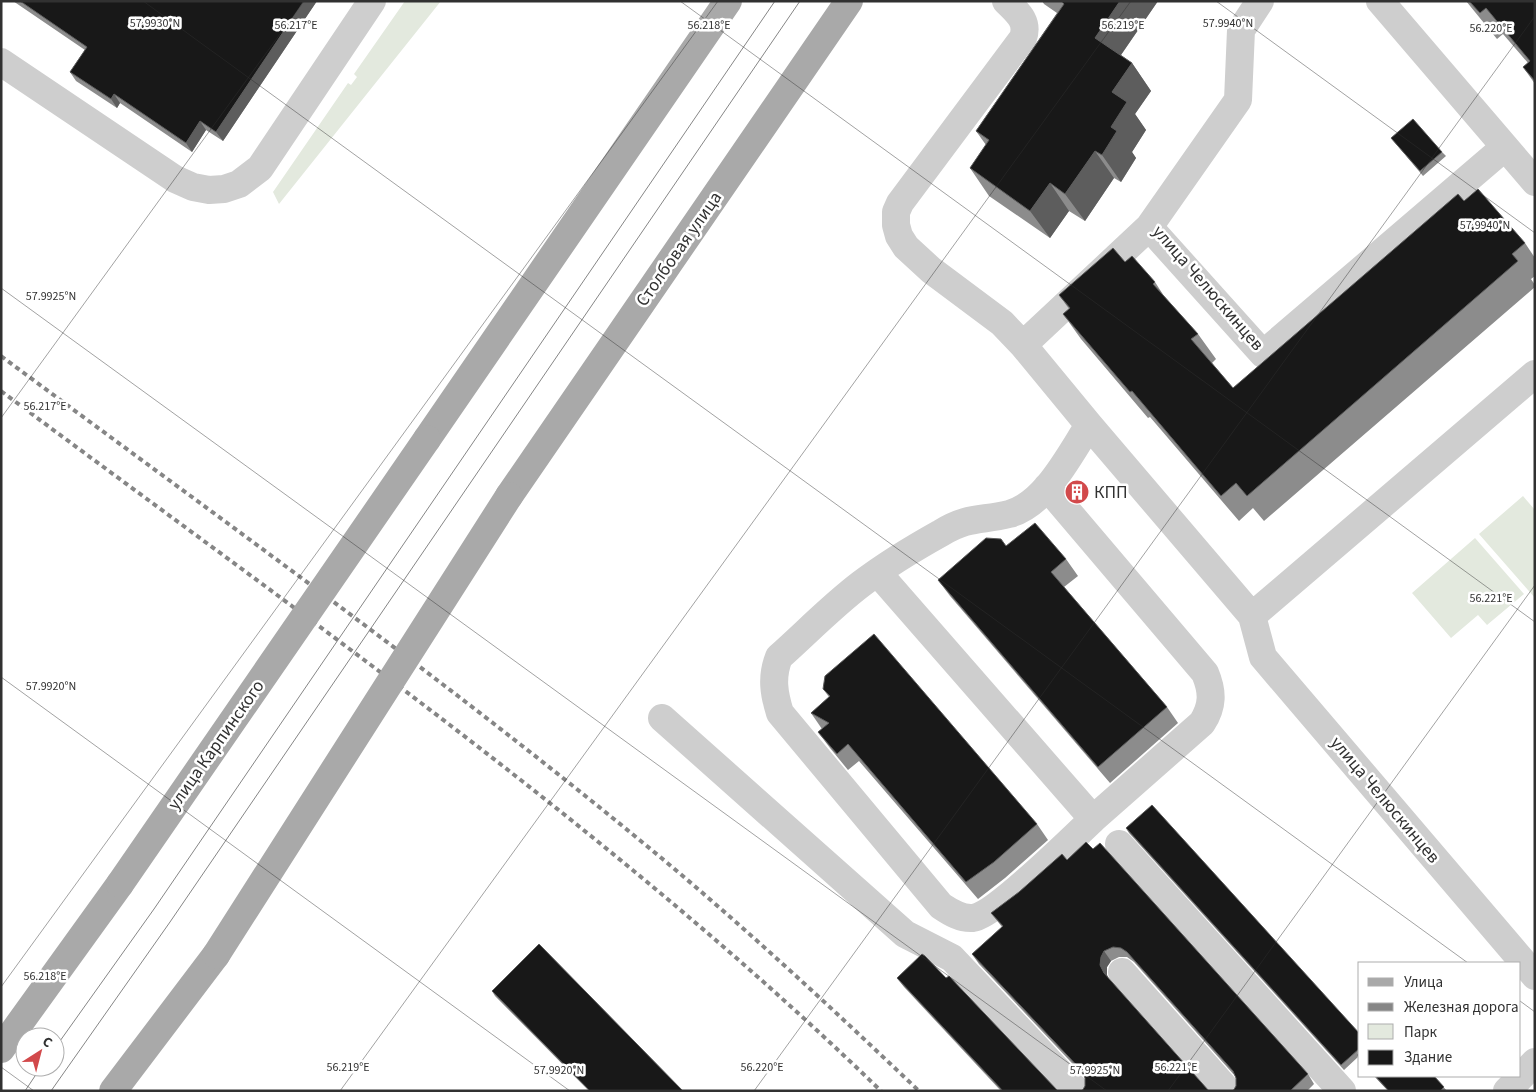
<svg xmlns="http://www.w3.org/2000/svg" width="1536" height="1092" viewBox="0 0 1536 1092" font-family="'Source Sans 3',sans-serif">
<rect width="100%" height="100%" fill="#fff"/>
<path fill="#e3e9de" d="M 405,1 L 441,1 L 279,204 L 273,192 L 348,83 L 351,85 L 357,77 L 354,74 Z
M 1523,496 L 1535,510 L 1535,598 L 1479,534 Z
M 1475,538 L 1524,594 L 1487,625 L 1478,615 L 1451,638 L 1412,593 Z"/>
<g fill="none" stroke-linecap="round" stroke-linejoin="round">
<path stroke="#cecece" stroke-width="28" d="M 1006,1 C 1017,12 1029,21 1023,38 L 900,203 L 896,212 L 896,225 L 899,236 L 906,247 L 931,270 L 1002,323 L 1023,345 L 1089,425 L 1252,616 L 1263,657 L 1535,976
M 1380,1 L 1535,182
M 1,62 L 175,179 L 193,187 L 209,190 L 224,189 L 239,184 L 260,168 L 372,1
M 1149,227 L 1263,354 L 1505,147
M 1023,345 L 1149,227 L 1238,100 L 1241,30 L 1260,1
M 1047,487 L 1205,673 C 1213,692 1213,706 1202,723 L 1093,819
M 878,573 L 1093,819 C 1073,838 995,915 973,918 C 961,919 950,912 941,906 L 780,713 C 774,694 771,677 779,657 C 806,633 832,606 861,584 C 886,565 914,548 941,533 C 969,516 981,521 1009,514 C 1045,505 1070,454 1089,425
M 1252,616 L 1535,374
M 662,718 L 905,934 L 952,958 L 1077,1091
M 1119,844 L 1342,1091
M 1122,972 L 1228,1091
M 1507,1091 L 1535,1062"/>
<path stroke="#a9a9a9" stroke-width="28" d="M 427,439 L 728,1
M 509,496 L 849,1
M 1,1049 L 120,884
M 113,1091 L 216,955"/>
<path stroke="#868686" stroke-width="1" d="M 55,1048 L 154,909 L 775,1
M 25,1091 L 41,1067
M 51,1091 L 170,922 L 800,1"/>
<path stroke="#868686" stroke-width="4" stroke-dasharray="5 4" stroke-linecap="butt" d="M 1,356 C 224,522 451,683 665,861 C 752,934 836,1012 919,1091
M 1,391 C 301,615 612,830 881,1091"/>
<path stroke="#a9a9a9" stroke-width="28" d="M 120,884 L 427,439
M 216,955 L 509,496"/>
</g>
<path fill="#8c8c8c" d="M 13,1 L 317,1 L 223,141 L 206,130 L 192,152 L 120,103 L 117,108 L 76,81 L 70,72 L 85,50 Z
M 1042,1 L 1158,1 L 1121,55 L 1132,63 L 1151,91 L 1135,114 L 1146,130 L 1132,152 L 1136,158 L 1121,182 L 1114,178 L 1085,221 L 1069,211 L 1050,238 L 989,196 L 970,168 L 986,145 L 976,131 L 1057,13 L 1044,4 Z
M 1466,1 L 1535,1 L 1535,84 L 1523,67 L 1528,63 L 1503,34 L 1497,39 Z
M 1391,138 L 1442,152 L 1446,156 L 1423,176 Z
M 1464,201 L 1525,243 L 1535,258 L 1535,276 L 1531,279 L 1535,285 L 1535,287 L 1264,521 L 1253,508 L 1239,521 L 1150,417 L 1148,418 L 1081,339 L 1063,314 L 1069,309 L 1059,295 L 1125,262 L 1155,282 L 1164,296 L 1198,334 L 1216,359 L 1212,363 L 1233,388 Z
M 1006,546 L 1066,559 L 1078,576 L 1064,587 L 1167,707 L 1178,723 L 1110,783 L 950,596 L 938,580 Z
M 823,689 L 1037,824 L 1048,840 L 1005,878 L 978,899 L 859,761 L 848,770 L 830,748 L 818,732 L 822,729 L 811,713 L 829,697 Z
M 1126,828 L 1360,1034 L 1360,1059 L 1358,1057 L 1344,1070 L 1129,833 Z
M 1067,860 L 1308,1074 L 1314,1084 L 1307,1091 L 1233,1091 L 1236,1086 L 1236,1078 L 1235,1076 L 1134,962 L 1127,957 L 1119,957 L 1111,961 L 1107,967 L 1107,975 L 1108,978 L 1085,1086 L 1085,1078 L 1084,1076 L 979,964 L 972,954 L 1002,927 L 991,913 Z
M 897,978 L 946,978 L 1058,1091 L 1001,1091 L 904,987 Z
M 492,991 L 683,1091 L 589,1091 L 495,996 Z
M 1374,1076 L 1434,1076 L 1447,1091 L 1388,1091 Z"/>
<path fill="#5d5d5d" d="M 304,1 L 317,1 L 223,141 L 216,132 Z
M 1120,1 L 1158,1 L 1114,65 L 1095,38 Z
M 1132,63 L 1151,91 L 1135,114 L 1146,130 L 1132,152 L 1136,158 L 1121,182 L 1102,155 L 1111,127 L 1112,92 Z
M 114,94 L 120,103 L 117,108 L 111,99 Z
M 200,121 L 206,130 L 192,152 L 186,143 Z
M 1095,151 L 1114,178 L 1085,221 L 1065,194 Z
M 1050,183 L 1069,211 L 1050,238 L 1030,211 Z
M 1104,951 L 1111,961 L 1107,967 L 1107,975 L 1110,982 L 1104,973 L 1100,965 L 1101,957 Z"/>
<path fill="#181818" stroke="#5d5d5d" d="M 20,1 L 304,1 L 216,132 L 200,121 L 186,143 L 114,94 L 111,99 L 70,72 L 87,47 Z
M 1061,1 L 1120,1 L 1095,38 L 1132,63 L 1112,92 L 1127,102 L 1111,127 L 1117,131 L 1102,155 L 1095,151 L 1065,194 L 1050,183 L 1030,211 L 970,168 L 989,140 L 976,131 L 1064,4 Z
M 1469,1 L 1535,1 L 1535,81 L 1523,67 L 1530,61 L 1486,8 L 1480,13 Z
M 1413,119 L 1442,152 L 1420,171 L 1391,138 Z
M 1478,189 L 1525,243 L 1512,254 L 1518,261 L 1247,496 L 1236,483 L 1221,496 L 1132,391 L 1130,392 L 1063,314 L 1070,308 L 1059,295 L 1113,248 L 1125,262 L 1132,256 L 1155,282 L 1153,284 L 1198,334 L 1191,339 L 1233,388 L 1458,194 L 1464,201 Z
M 1035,523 L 1066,559 L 1051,572 L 1167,707 L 1098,767 L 938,580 L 986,538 L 1001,539 L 1006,546 Z
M 874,634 L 1037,824 L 994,862 L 966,882 L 848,744 L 837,754 L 818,732 L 829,723 L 811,713 L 830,696 L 823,689 L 825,676 Z
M 1152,805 L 1360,1034 L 1360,1048 L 1341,1065 L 1126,828 Z
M 1086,842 L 1093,849 L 1100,843 L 1308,1074 L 1290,1091 L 1233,1091 L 1236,1086 L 1236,1078 L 1233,1071 L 1127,952 L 1121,948 L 1113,947 L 1104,951 L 1101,957 L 1100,965 L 1104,973 L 1209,1091 L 1082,1091 L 1085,1086 L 1085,1078 L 1082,1071 L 972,954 L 1003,926 L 991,913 L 1019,892 L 1062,854 L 1067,860 Z
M 539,944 L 683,1091 L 590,1091 L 492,991 Z
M 922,954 L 925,956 L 946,978 L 949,976 L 1058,1091 L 1003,1091 L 897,978 Z
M 1360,1052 L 1360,1058 L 1357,1055 Z
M 1375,1076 L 1434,1076 L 1444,1087 L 1440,1091 L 1389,1091 Z"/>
<path fill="none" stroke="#313131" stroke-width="1" stroke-opacity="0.45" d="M 143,1 L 1468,963M 680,1 L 1535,622M 1216,1 L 1535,233M 1,288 L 1107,1091M 1,418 L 304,1M 1,677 L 570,1091M 1,987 L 718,1M 1520,1001 L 1535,1012M 1,1067 L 34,1091M 340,1091 L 1131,1M 754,1091 L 1535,16M 1168,1091 L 1535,585"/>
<defs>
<symbol id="building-disc" viewBox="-11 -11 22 22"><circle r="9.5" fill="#d2494b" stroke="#fff"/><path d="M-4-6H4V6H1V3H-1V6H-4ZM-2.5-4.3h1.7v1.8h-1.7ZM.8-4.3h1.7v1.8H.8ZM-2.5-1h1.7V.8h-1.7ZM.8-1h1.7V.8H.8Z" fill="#fff"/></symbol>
</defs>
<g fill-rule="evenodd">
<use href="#building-disc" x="1063" y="478" width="28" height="28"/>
</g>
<g text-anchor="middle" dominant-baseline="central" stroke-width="5" stroke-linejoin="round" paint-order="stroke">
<g font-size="18" fill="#313131" stroke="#fff">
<text transform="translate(679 249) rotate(-55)">Столбовая улица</text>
<text transform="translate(1208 288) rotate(49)">улица Челюскинцев</text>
<text transform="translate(216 745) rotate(-55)">улица Карпинского</text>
<text transform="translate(1385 800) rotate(50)">улица Челюскинцев</text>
</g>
<g font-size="18" fill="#313131" stroke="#fff" text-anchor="start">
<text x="1094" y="492">КПП</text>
</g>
</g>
<g font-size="12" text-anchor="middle" fill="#313131" stroke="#fff" stroke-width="5" stroke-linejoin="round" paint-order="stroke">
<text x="1228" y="27">57.9940°N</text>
<text x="155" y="27">57.9930°N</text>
<text x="296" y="29">56.217°E</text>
<text x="709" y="29">56.218°E</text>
<text x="1123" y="29">56.219°E</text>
<text x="1491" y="32">56.220°E</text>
<text x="1485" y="229">57.9940°N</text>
<text x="51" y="300">57.9925°N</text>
<text x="45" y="410">56.217°E</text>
<text x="1491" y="602">56.221°E</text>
<text x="51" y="690">57.9920°N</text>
<text x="45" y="980">56.218°E</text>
<text x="348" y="1071">56.219°E</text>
<text x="762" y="1071">56.220°E</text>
<text x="1176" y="1071">56.221°E</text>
<text x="559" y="1074">57.9920°N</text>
<text x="1095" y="1074">57.9925°N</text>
</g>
<rect width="1536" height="1092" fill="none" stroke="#313131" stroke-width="5"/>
<rect x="1358" y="962" width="162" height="115" fill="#ffffff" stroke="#adadad"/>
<rect x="1368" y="978" width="25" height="8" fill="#a9a9a9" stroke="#adadad"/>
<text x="1404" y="987" font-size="15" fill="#313131">Улица</text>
<rect x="1368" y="1003" width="25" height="8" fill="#868686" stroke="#adadad"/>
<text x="1404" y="1012" font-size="15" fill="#313131">Железная дорога</text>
<rect x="1368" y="1024" width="25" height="15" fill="#e3e9de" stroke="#adadad"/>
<text x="1404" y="1037" font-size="15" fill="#313131">Парк</text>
<rect x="1368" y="1050" width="25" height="15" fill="#181818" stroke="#adadad"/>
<text x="1404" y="1062" font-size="15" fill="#313131">Здание</text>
<g transform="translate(40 1052) rotate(36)"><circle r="24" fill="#ffffff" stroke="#adadad"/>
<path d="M0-4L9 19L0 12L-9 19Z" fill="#d2494b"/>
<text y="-8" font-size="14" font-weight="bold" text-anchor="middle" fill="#313131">С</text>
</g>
</svg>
